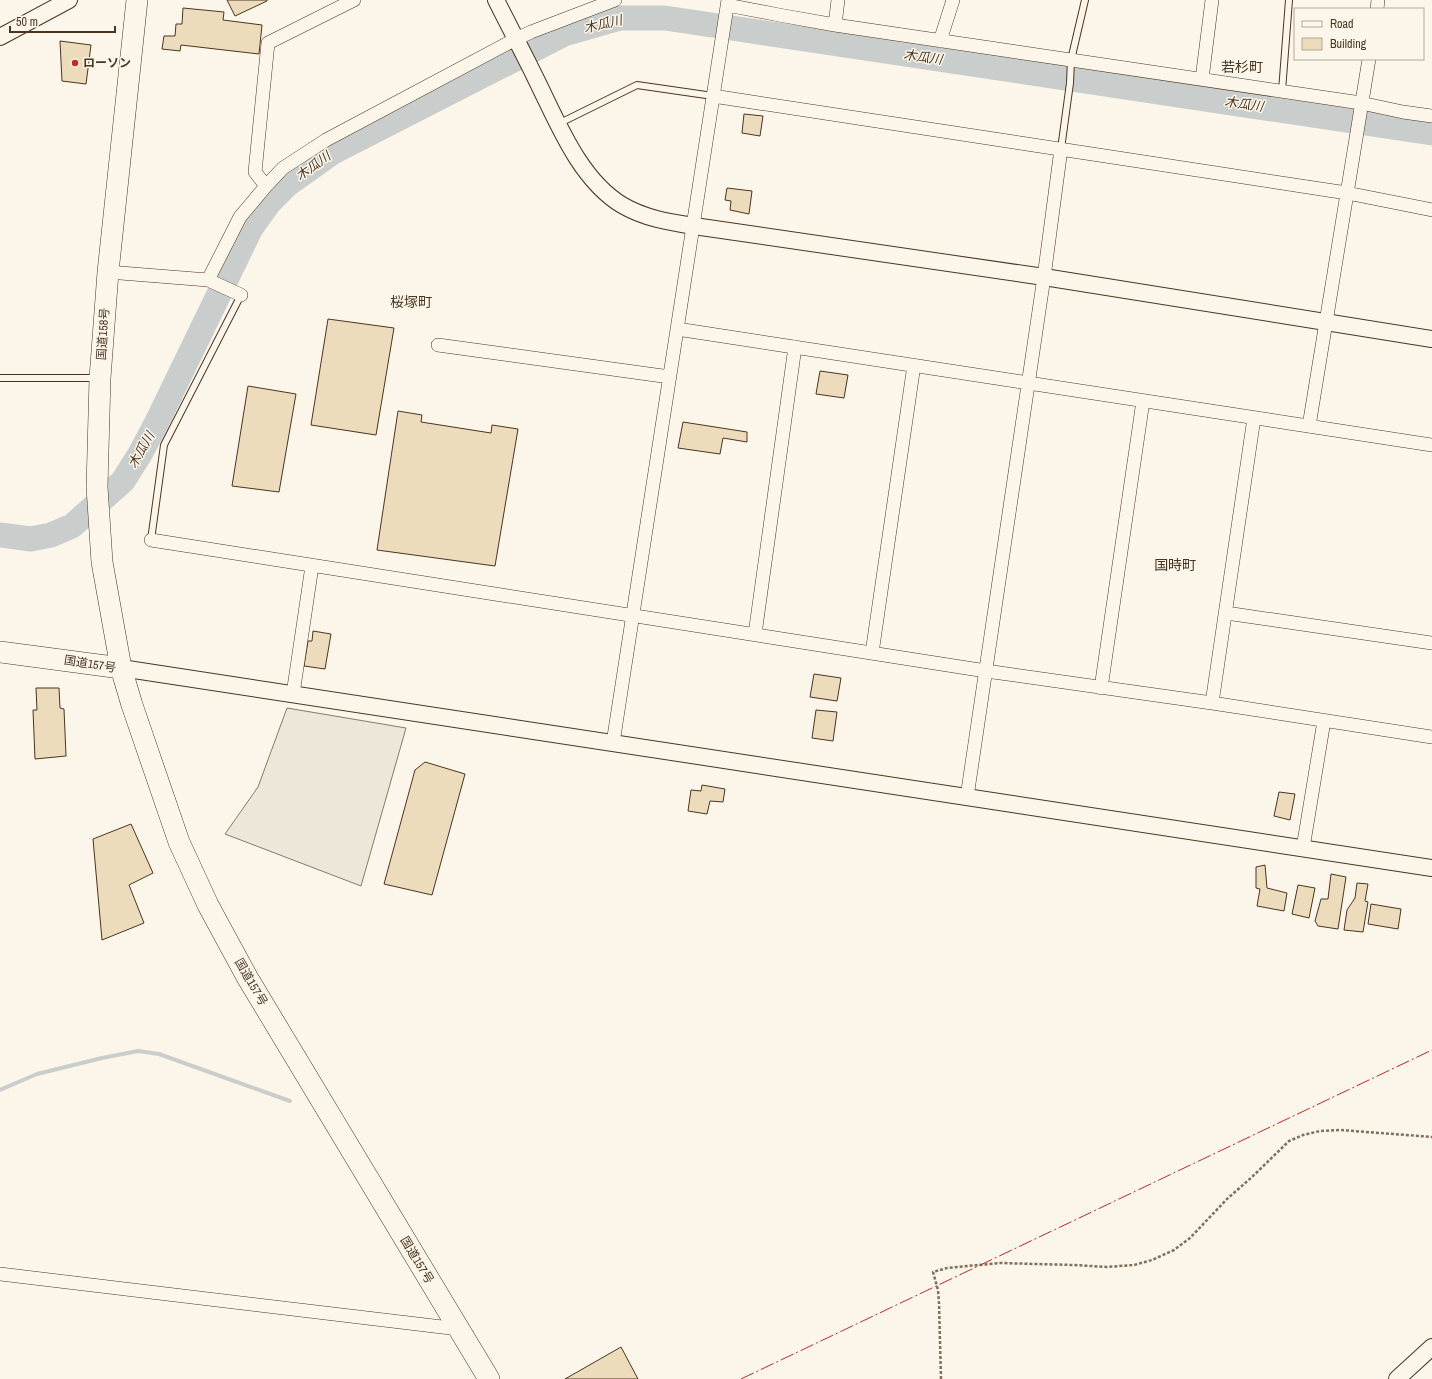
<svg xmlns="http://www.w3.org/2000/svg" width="1432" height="1379" viewBox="0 0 1432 1379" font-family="'Archivo Narrow','Noto Sans JP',sans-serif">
<rect width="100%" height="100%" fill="#fbf6e9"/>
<path fill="#ede7d9" stroke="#887966" d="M 287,708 L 406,728 L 361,886 L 225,834 L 258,787 Z"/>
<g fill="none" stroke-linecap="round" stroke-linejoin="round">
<path stroke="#c9cecd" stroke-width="4" d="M 0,1090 L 37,1074 L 102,1058 L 138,1051 L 159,1054 L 290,1101"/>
<path stroke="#c9cecd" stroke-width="25" d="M 0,535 L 31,539 L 51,535 L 72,526 L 123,481 L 140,454 L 156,424 L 251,228 L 269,203 L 288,184 L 333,152 L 564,34 L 620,18 L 665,18 L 1432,133"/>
</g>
<path fill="#ecdcbc" stroke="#4a3520" d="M 227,0 L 267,0 L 267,1 L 235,16 Z
M 183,8 L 224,12 L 223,20 L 262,25 L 259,54 L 181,45 L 180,51 L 162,49 L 164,36 L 175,36 L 176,24 L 182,24 Z
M 60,41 L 91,45 L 86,84 L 62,81 Z
M 744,114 L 763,116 L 760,136 L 742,133 Z
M 727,188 L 752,191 L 749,214 L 730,210 L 731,201 L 725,200 Z
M 328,319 L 394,328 L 376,435 L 311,425 Z
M 820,371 L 848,375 L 844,398 L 816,394 Z
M 248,386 L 296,394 L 279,492 L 232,486 Z
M 398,411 L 422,415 L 421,422 L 491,433 L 492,425 L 518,429 L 495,566 L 377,550 Z
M 683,422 L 747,432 L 747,442 L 723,438 L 720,454 L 678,448 Z
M 313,631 L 331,634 L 325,669 L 304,666 L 308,641 L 312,641 Z
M 814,674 L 841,678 L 837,701 L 810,697 Z
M 36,688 L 59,688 L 60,708 L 64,709 L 66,756 L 35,759 L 33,710 L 37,710 Z
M 816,710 L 837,712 L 833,741 L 812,738 Z
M 425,762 L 465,774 L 432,895 L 384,884 L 415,770 Z
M 702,785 L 725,789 L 723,802 L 710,801 L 707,814 L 688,811 L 691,790 L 701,791 Z
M 1279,792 L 1295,794 L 1290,820 L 1274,816 Z
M 131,824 L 153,873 L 129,885 L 144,923 L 102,940 L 93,839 Z
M 1265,865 L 1267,888 L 1287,893 L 1284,911 L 1257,906 L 1260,889 L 1256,888 L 1256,867 Z
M 1331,874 L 1346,877 L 1338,929 L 1318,926 L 1315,921 L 1321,899 L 1328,899 Z
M 1357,883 L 1368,884 L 1365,901 L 1368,902 L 1363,932 L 1344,930 L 1347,910 L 1355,898 Z
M 1298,885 L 1315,888 L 1309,918 L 1292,914 Z
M 1371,904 L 1401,909 L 1398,929 L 1368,924 Z
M 621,1347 L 638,1379 L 565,1379 Z"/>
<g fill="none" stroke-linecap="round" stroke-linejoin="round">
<defs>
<path id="service" d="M 1282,91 L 1289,0
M 558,124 L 637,85 L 713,96
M 1061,149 L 1070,83 L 1071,60 L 1085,0
M 0,378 L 96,378
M 151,540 L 164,445 L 241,295"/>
<path id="minor" d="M 727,5 L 779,15 L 835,25 L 1361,103 L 1403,112 L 1432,116
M 1377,9 L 1378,0
M 835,25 L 838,0
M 940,41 L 953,0
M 1202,79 L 1212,0
M 713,96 L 1347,193 L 1432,210
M 266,186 L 255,172 L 268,43 L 354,0
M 108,272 L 208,280 L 241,295
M 208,280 L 240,217 L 266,186 L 283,168 L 326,140 L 516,39 L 531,32 L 615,0
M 677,329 L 1432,445
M 438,345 L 670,377
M 1309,426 L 1369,59
M 151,540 L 986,671 L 1212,703 L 1432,737
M 1226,613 L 1432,643
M 755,634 L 795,347
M 872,653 L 914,365
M 1101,688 L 1143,401
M 293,694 L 312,566
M 1212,703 L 1254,418
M 613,743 L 728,0
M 967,797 L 1044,277 L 1061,149
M 1303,848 L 1324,721
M 0,1274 L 459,1329"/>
<path id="tertiary" d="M 496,0 C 509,26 523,52 536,79 C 557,121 579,179 622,205 C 644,218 668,222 694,226 L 1044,277 L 1432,339
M 0,37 L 69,0
M 121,668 L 1432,868
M 1397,1379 L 1432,1347"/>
<path id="trunk" d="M 137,0 L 108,272 L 100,378 L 97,487 L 102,562 L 121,668 L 132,705 L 179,842 L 208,905 L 247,977 L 489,1379
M 0,652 L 121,668"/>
</defs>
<use href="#service" stroke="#4a3520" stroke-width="8"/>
<use href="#minor" stroke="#4a3520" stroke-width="14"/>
<use href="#tertiary" stroke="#4a3520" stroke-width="18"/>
<use href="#trunk" stroke="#4a3520" stroke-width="22"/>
<path stroke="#7f6f5c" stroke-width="2.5" stroke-dasharray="3 2" stroke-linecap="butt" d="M 941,1379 L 939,1303 L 938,1290 L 933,1272 L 947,1268 L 1000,1263 L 1074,1265 L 1107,1267 L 1134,1265 L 1152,1260 L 1174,1250 L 1190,1238 L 1227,1199 L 1252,1177 L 1289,1141 L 1303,1135 L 1320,1131 L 1341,1130 L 1432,1137"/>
<use href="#service" stroke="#fbf6e9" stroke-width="6"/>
<use href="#minor" stroke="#fbf6e9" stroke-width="13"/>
<use href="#tertiary" stroke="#fbf6e9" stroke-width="16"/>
<use href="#trunk" stroke="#fbf6e9" stroke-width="21"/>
<path stroke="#c62828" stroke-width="1" stroke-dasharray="14 3 2 3" stroke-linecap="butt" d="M 741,1379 L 1432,1050"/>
</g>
<circle fill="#c62828" stroke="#fbf6e9" stroke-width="1.5" cx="75" cy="63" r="4"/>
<g text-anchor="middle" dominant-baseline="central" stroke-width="3" stroke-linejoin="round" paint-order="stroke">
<g font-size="12" font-weight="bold" fill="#4a3520" stroke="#fbf6e9" text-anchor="start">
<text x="83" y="63">ローソン</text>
</g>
<g font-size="12" fill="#4a3520" stroke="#fbf6e9">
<text transform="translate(103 334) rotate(-86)">国道158号</text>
<text transform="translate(90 664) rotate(9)">国道157号</text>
<text transform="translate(251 982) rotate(60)">国道157号</text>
<text transform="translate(417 1260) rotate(59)">国道157号</text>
</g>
<g font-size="13" font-style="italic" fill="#4a3520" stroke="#fbf6e9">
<text transform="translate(603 24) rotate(-13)">木瓜川</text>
<text transform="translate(923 57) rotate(8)">木瓜川</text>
<text transform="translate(1244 104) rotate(8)">木瓜川</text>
<text transform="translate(313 166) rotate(-36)">木瓜川</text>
<text transform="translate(141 450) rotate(-60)">木瓜川</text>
</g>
<g font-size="14" fill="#4a3520" stroke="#fbf6e9">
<text x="1242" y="67">若杉町</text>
<text x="411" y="302">桜塚町</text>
<text x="1175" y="565">国時町</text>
</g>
</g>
<rect x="1294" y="8" width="130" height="52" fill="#fbf6e9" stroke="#b4a999"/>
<rect x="1302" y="21" width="20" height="6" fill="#fbf6e9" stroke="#b4a999"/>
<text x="1330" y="28" font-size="12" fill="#4a3520">Road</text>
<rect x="1302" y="38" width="20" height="12" fill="#ecdcbc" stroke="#b4a999"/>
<text x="1330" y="48" font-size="12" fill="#4a3520">Building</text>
<path d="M10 26v6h105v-6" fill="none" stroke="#4a3520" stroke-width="2"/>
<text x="16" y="26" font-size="12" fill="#4a3520" stroke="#fbf6e9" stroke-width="3" paint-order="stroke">50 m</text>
</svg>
